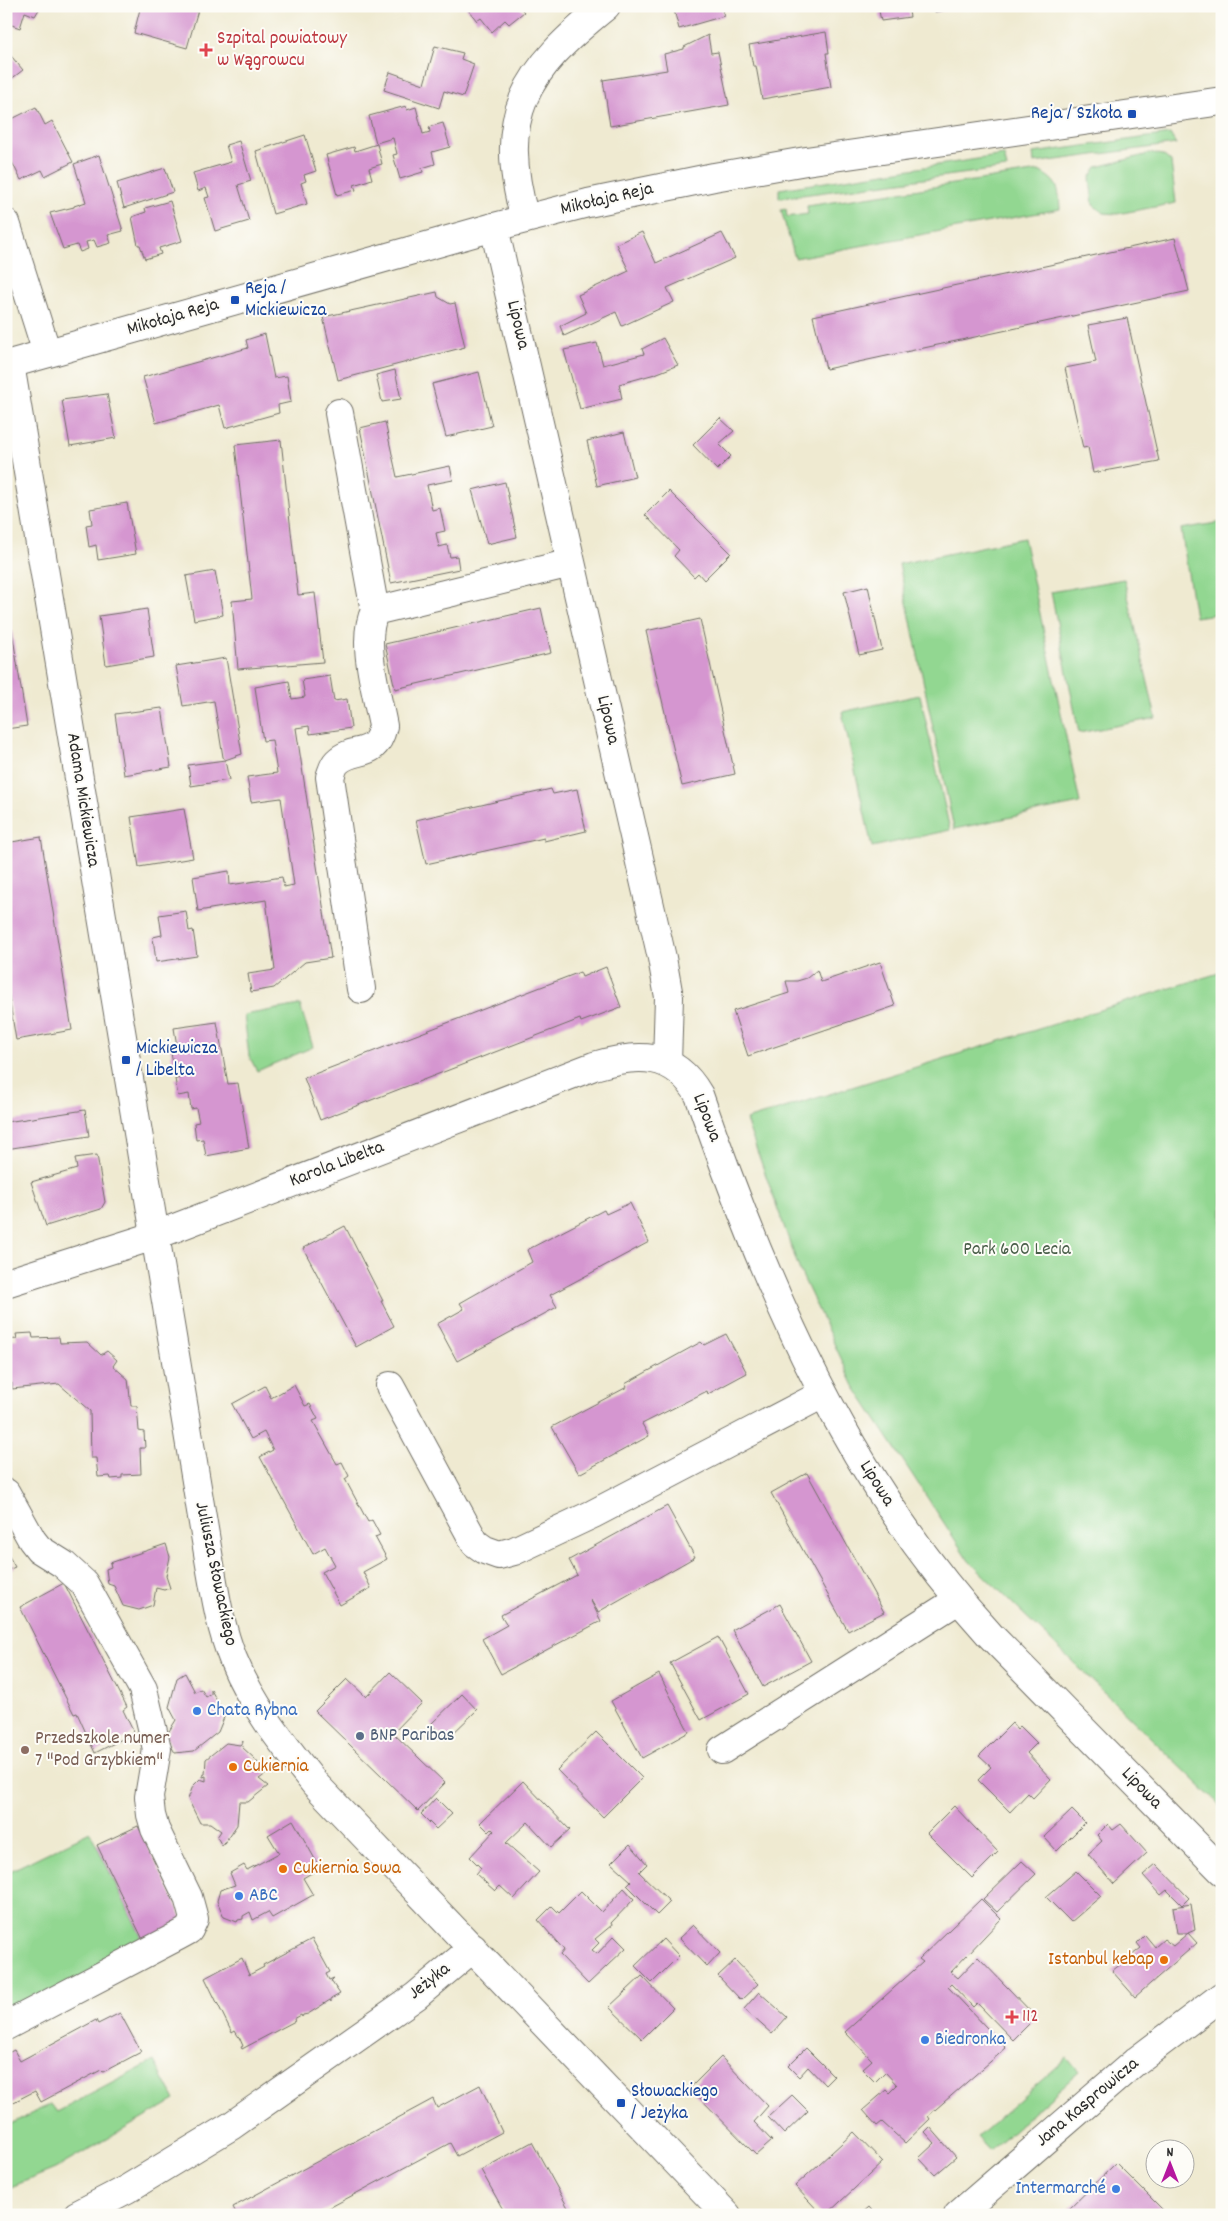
<svg xmlns="http://www.w3.org/2000/svg" width="1228" height="2221" viewBox="0 0 1228 2221" font-family="Dekko,sans-serif">
<rect width="100%" height="100%" fill="#fdfcf7"/>
<filter id="ink" filterUnits="userSpaceOnUse"><feTurbulence type="fractalNoise" baseFrequency=".02" numOctaves="2"/><feDisplacementMap in="SourceGraphic" scale="10" xChannelSelector="R" yChannelSelector="G"/><feConvolveMatrix kernelMatrix="1 2 1 2 8 2 1 2 1" color-interpolation-filters="sRGB"/></filter>
<filter id="wash" filterUnits="userSpaceOnUse"><feTurbulence type="fractalNoise" baseFrequency=".0096" numOctaves="4" result="noise"/><feDisplacementMap in="SourceGraphic" scale="20" xChannelSelector="R" yChannelSelector="G"/><feGaussianBlur stdDeviation="1.12" result="paint"/><feColorMatrix in="noise" values="0 0 0 0 0 0 0 0 0 0 0 0 0 0 0 0 0 1.4 0 .05"/><feComposite in="paint" operator="in"/></filter>
<g filter="url(#wash)">
<rect width="100%" height="100%" fill="#efead1"/>
<path fill="#92d791" stroke="#5e815e" d="M 1170,134 L 1176,144 L 1034,163 L 1033,153 Z
M 1153,153 L 1163,155 L 1171,162 L 1176,203 L 1117,214 L 1104,213 L 1093,205 L 1090,178 L 1097,167 Z
M 1004,155 L 1007,168 L 779,198 L 779,189 Z
M 1039,171 C 1058,182 1059,187 1060,209 L 795,258 L 781,210 L 786,209 L 787,217 L 808,214 L 807,206 Z
M 1222,522 L 1222,613 L 1195,617 L 1181,529 Z
M 1024,538 L 1080,803 L 954,829 L 899,564 Z
M 1124,579 L 1156,718 L 1079,733 L 1051,592 Z
M 920,695 L 950,830 L 872,847 L 842,712 Z
M 1222,972 L 1222,1807 L 969,1561 L 854,1386 L 800,1271 L 746,1120 Z
M 300,1005 L 313,1047 L 257,1071 L 249,1056 L 244,1015 Z
M 90,1832 L 146,1946 L 6,2026 L 6,1873 Z
M 1067,2058 L 1079,2072 L 990,2151 L 977,2137 Z
M 154,2061 L 175,2100 L 55,2169 L 6,2189 L 6,2126 L 51,2104 L 57,2112 Z"/>
<g id="blocks">
<path fill="#d596d0" d="M 6,6 L 41,6 L 35,16 L 25,12 L 20,28 L 6,23 Z
M 185,6 L 198,10 L 187,48 L 134,33 L 140,9 L 131,6 Z
M 465,6 L 519,6 L 524,12 L 509,24 L 505,20 L 492,32 L 481,18 L 477,21 Z
M 673,6 L 730,6 L 730,7 L 722,9 L 724,16 L 679,29 Z
M 878,6 L 908,6 L 910,17 L 881,21 Z
M 933,6 L 964,6 L 964,7 L 935,12 Z
M 826,32 L 829,53 L 826,53 L 831,87 L 762,99 L 756,66 L 753,66 L 749,45 Z
M 708,35 L 711,53 L 718,52 L 729,105 L 610,126 L 603,80 L 667,70 L 664,54 L 684,49 L 684,47 Z
M 435,46 L 463,53 L 461,59 L 474,64 L 463,97 L 444,91 L 439,108 L 384,90 L 390,72 L 424,84 Z
M 6,50 L 23,70 L 6,83 Z
M 406,106 L 407,110 L 416,107 L 423,134 L 430,132 L 429,127 L 443,123 L 450,147 L 432,152 L 435,164 L 422,168 L 423,172 L 400,179 L 393,155 L 397,154 L 393,138 L 376,143 L 369,116 Z
M 36,107 L 45,125 L 52,121 L 73,162 L 45,176 L 42,170 L 21,180 L 6,150 L 6,122 Z
M 305,135 L 316,171 L 304,175 L 306,181 L 301,183 L 307,204 L 273,214 L 256,151 Z
M 239,141 L 251,181 L 238,185 L 249,221 L 215,231 L 205,198 L 209,197 L 206,188 L 198,191 L 193,173 L 231,162 L 226,145 Z
M 377,144 L 382,164 L 369,168 L 372,179 L 354,185 L 356,190 L 337,195 L 326,155 L 354,147 L 355,151 Z
M 99,155 L 123,231 L 108,235 L 111,243 L 97,247 L 94,240 L 86,242 L 88,249 L 80,252 L 77,245 L 63,249 L 50,213 L 74,207 L 74,206 L 86,202 L 74,164 Z
M 165,168 L 173,192 L 124,208 L 117,183 Z
M 170,201 L 182,241 L 159,248 L 161,254 L 145,259 L 140,245 L 138,245 L 132,217 L 146,212 L 145,208 Z
M 642,232 L 656,263 L 722,233 L 735,258 L 667,288 L 674,302 L 622,326 L 616,312 L 564,336 L 560,326 L 586,313 L 578,295 L 629,271 L 616,244 Z
M 1175,238 L 1189,291 L 826,369 L 813,316 Z
M 437,292 L 438,297 L 450,304 L 455,303 L 465,347 L 338,380 L 323,317 Z
M 1127,318 L 1159,461 L 1093,473 L 1088,447 L 1083,448 L 1065,368 L 1096,362 L 1088,325 Z
M 265,334 L 274,378 L 287,376 L 291,402 L 278,405 L 279,413 L 225,428 L 219,405 L 156,423 L 143,377 L 248,348 L 246,340 Z
M 663,338 L 678,365 L 655,374 L 619,384 L 622,399 L 580,409 L 564,350 L 597,343 L 603,365 L 644,354 L 642,349 Z
M 395,370 L 401,399 L 382,402 L 376,375 Z
M 479,372 L 492,426 L 446,437 L 432,384 Z
M 107,394 L 116,438 L 70,446 L 62,400 Z
M 720,418 L 734,431 L 719,444 L 731,456 L 717,470 L 693,445 Z
M 385,422 L 397,477 L 450,466 L 453,480 L 427,485 L 432,510 L 440,508 L 445,531 L 436,533 L 439,547 L 447,545 L 450,557 L 457,556 L 459,569 L 391,583 L 360,428 Z
M 624,432 L 635,477 L 597,486 L 587,441 Z
M 281,440 L 298,595 L 315,593 L 323,662 L 238,669 L 232,601 L 252,599 L 235,445 Z
M 505,482 L 517,537 L 487,544 L 472,490 Z
M 669,491 L 731,553 L 704,580 L 698,573 L 694,577 L 674,556 L 679,550 L 645,515 Z
M 127,503 L 136,554 L 98,560 L 96,545 L 89,547 L 86,525 L 92,524 L 90,509 Z
M 215,571 L 223,615 L 194,620 L 186,576 Z
M 868,586 L 882,650 L 859,655 L 844,592 Z
M 6,593 L 27,726 L 6,729 Z
M 541,608 L 551,653 L 395,689 L 385,644 Z
M 147,609 L 154,657 L 106,665 L 99,616 Z
M 700,619 L 735,774 L 682,786 L 646,631 Z
M 226,658 L 242,754 L 225,760 L 223,757 L 214,701 L 183,706 L 176,666 Z
M 330,676 L 334,701 L 347,699 L 351,728 L 310,734 L 309,726 L 296,728 L 331,958 L 305,962 L 274,988 L 251,992 L 248,974 L 275,970 L 266,900 L 198,911 L 193,877 L 229,871 L 230,885 L 282,877 L 284,887 L 294,885 L 281,798 L 251,802 L 247,777 L 277,773 L 272,740 L 263,741 L 255,687 L 289,681 L 292,699 L 305,697 L 302,680 Z
M 162,708 L 171,767 L 124,775 L 115,714 Z
M 225,760 L 229,780 L 191,786 L 188,765 Z
M 551,789 L 553,794 L 577,789 L 586,831 L 544,841 L 544,838 L 426,864 L 416,820 Z
M 184,809 L 193,858 L 139,867 L 131,817 Z
M 41,837 L 72,1030 L 16,1040 L 6,979 L 6,843 Z
M 186,911 L 189,931 L 193,930 L 197,956 L 156,962 L 153,937 L 162,935 L 159,915 Z
M 880,962 L 895,1006 L 748,1056 L 733,1011 L 789,993 L 786,981 L 797,981 L 807,978 L 817,970 L 821,982 Z
M 606,967 L 621,1007 L 581,1022 L 580,1019 L 320,1120 L 304,1078 L 580,972 L 582,977 Z
M 217,1022 L 228,1084 L 238,1083 L 249,1148 L 206,1156 L 203,1139 L 196,1140 L 194,1123 L 199,1122 L 196,1108 L 191,1109 L 189,1094 L 178,1096 L 175,1079 L 181,1078 L 178,1063 L 173,1064 L 170,1047 L 177,1046 L 174,1028 Z
M 85,1110 L 89,1136 L 6,1149 L 6,1122 Z
M 97,1155 L 105,1202 L 101,1209 L 46,1226 L 31,1182 L 77,1169 L 75,1158 Z
M 630,1203 L 649,1242 L 550,1295 L 557,1307 L 457,1361 L 437,1324 L 464,1309 L 460,1303 L 532,1262 L 527,1250 L 604,1210 L 606,1214 Z
M 345,1226 L 383,1301 L 381,1301 L 394,1326 L 356,1347 L 303,1248 Z
M 32,1333 L 33,1338 L 59,1337 L 60,1343 L 87,1342 L 101,1355 L 107,1351 L 117,1360 L 113,1366 L 128,1379 L 131,1406 L 137,1406 L 139,1431 L 144,1432 L 145,1448 L 140,1448 L 141,1474 L 122,1475 L 122,1478 L 111,1479 L 110,1476 L 98,1477 L 96,1458 L 91,1458 L 90,1411 L 59,1384 L 12,1389 L 12,1383 L 6,1384 L 6,1340 L 17,1339 L 16,1334 Z
M 726,1334 L 747,1373 L 708,1394 L 707,1391 L 642,1424 L 649,1436 L 579,1474 L 552,1427 L 627,1387 L 625,1384 L 690,1348 L 701,1342 L 704,1345 Z
M 294,1385 L 305,1406 L 310,1404 L 318,1419 L 313,1421 L 337,1464 L 342,1462 L 349,1476 L 345,1479 L 368,1522 L 372,1520 L 380,1535 L 375,1537 L 387,1559 L 363,1572 L 371,1588 L 340,1605 L 322,1572 L 335,1565 L 325,1547 L 313,1554 L 260,1457 L 273,1450 L 264,1432 L 251,1439 L 232,1404 L 265,1386 L 271,1398 Z
M 807,1473 L 884,1612 L 848,1631 L 771,1493 Z
M 667,1506 L 695,1557 L 598,1612 L 590,1599 L 601,1621 L 501,1674 L 482,1639 L 507,1625 L 501,1615 L 577,1575 L 569,1560 Z
M 166,1544 L 170,1557 L 166,1576 L 170,1588 L 164,1590 L 156,1588 L 153,1605 L 139,1610 L 123,1606 L 114,1586 L 108,1584 L 106,1569 L 111,1567 L 110,1563 Z
M 6,1551 L 15,1567 L 6,1571 Z
M 64,1583 L 127,1707 L 123,1710 L 134,1733 L 95,1753 L 77,1713 L 74,1714 L 20,1607 Z
M 780,1604 L 811,1661 L 763,1687 L 732,1630 Z
M 718,1637 L 749,1694 L 701,1720 L 670,1663 Z
M 390,1672 L 422,1703 L 393,1733 L 445,1783 L 418,1811 L 315,1711 L 347,1679 L 366,1697 Z
M 185,1673 L 195,1692 L 201,1689 L 206,1697 L 211,1694 L 211,1690 L 225,1715 L 218,1732 L 194,1751 L 175,1753 L 166,1736 L 176,1720 L 169,1707 L 177,1678 Z
M 659,1674 L 689,1732 L 642,1758 L 611,1701 Z
M 462,1694 L 477,1710 L 446,1740 L 431,1724 Z
M 1012,1723 L 1017,1729 L 1020,1726 L 1037,1743 L 1027,1753 L 1051,1779 L 1033,1798 L 1028,1793 L 1010,1812 L 978,1780 L 991,1767 L 979,1756 Z
M 596,1732 L 642,1778 L 603,1817 L 557,1770 Z
M 243,1741 L 242,1747 L 255,1759 L 266,1774 L 259,1779 L 268,1786 L 248,1802 L 239,1802 L 237,1825 L 222,1846 L 217,1837 L 221,1831 L 210,1823 L 200,1823 L 188,1799 L 193,1786 L 200,1779 L 206,1781 L 206,1776 L 203,1777 L 203,1775 L 205,1774 L 206,1759 L 226,1743 L 240,1745 Z
M 523,1781 L 570,1830 L 551,1847 L 528,1822 L 506,1843 L 539,1872 L 514,1899 L 500,1886 L 495,1891 L 476,1874 L 481,1868 L 470,1857 L 494,1831 L 492,1829 L 489,1832 L 480,1823 Z
M 436,1798 L 452,1814 L 436,1829 L 421,1814 Z
M 954,1806 L 998,1852 L 972,1878 L 927,1833 Z
M 1072,1810 L 1085,1823 L 1057,1851 L 1044,1837 Z
M 293,1820 L 320,1868 L 303,1878 L 313,1895 L 272,1918 L 268,1912 L 253,1920 L 250,1912 L 243,1916 L 243,1919 L 238,1920 L 237,1922 L 224,1917 L 217,1901 L 220,1890 L 235,1885 L 230,1873 L 244,1865 L 247,1870 L 279,1853 L 268,1835 Z
M 1108,1824 L 1113,1830 L 1121,1824 L 1147,1853 L 1114,1884 L 1088,1854 L 1102,1841 L 1097,1835 Z
M 138,1826 L 186,1926 L 146,1946 L 97,1845 Z
M 630,1844 L 647,1864 L 639,1872 L 670,1902 L 657,1915 L 627,1885 L 631,1881 L 611,1863 Z
M 1022,1861 L 1036,1874 L 997,1912 L 983,1899 Z
M 1156,1864 L 1189,1898 L 1182,1905 L 1167,1890 L 1161,1895 L 1143,1875 Z
M 1076,1871 L 1101,1896 L 1071,1922 L 1046,1897 Z
M 624,1888 L 634,1899 L 611,1923 L 612,1925 L 595,1939 L 599,1943 L 592,1950 L 597,1954 L 614,1936 L 626,1948 L 588,1984 L 560,1955 L 564,1950 L 538,1920 L 552,1906 L 559,1913 L 581,1891 L 602,1912 Z
M 981,1899 L 1001,1919 L 951,1972 L 958,1978 L 978,1957 L 1036,2017 L 1013,2040 L 977,2003 L 973,2007 L 951,1984 L 948,1987 L 1006,2048 L 928,2116 L 930,2119 L 905,2143 L 882,2122 L 877,2126 L 863,2110 L 886,2090 L 889,2093 L 897,2085 L 885,2072 L 875,2082 L 862,2069 L 872,2060 L 845,2032 L 923,1962 L 919,1959 Z
M 1191,1904 L 1195,1930 L 1188,1933 L 1197,1943 L 1135,1997 L 1112,1971 L 1141,1948 L 1137,1943 L 1145,1935 L 1155,1947 L 1164,1939 L 1173,1946 L 1188,1933 L 1177,1933 L 1173,1907 Z
M 693,1925 L 720,1953 L 707,1967 L 679,1938 Z
M 312,1939 L 330,1972 L 326,1974 L 329,1980 L 334,1978 L 331,1981 L 340,1994 L 331,1999 L 331,2002 L 330,2000 L 308,2014 L 303,2015 L 302,2017 L 301,2015 L 294,2019 L 295,2021 L 242,2049 L 241,2047 L 243,2046 L 240,2039 L 235,2031 L 232,2033 L 205,1978 L 242,1958 L 249,1975 L 264,1967 L 263,1965 Z
M 663,1939 L 679,1956 L 652,1983 L 635,1966 Z
M 735,1960 L 758,1984 L 741,2000 L 718,1976 Z
M 642,1976 L 673,2008 L 642,2039 L 609,2007 Z
M 759,1992 L 787,2017 L 772,2034 L 744,2009 Z
M 120,2013 L 141,2052 L 103,2072 L 101,2070 L 41,2102 L 35,2091 L 6,2106 L 6,2054 L 14,2050 L 20,2061 L 96,2020 L 98,2024 Z
M 806,2048 L 834,2076 L 825,2085 L 808,2067 L 799,2077 L 788,2066 Z
M 721,2057 L 768,2106 L 754,2122 L 772,2141 L 756,2155 L 690,2088 Z
M 480,2085 L 502,2132 L 457,2156 L 450,2143 L 316,2215 L 237,2215 L 233,2207 L 433,2099 L 437,2108 Z
M 792,2095 L 808,2111 L 784,2134 L 768,2117 Z
M 930,2127 L 956,2157 L 935,2175 L 919,2158 L 935,2143 L 925,2132 Z
M 854,2132 L 883,2162 L 826,2215 L 822,2215 L 795,2186 Z
M 532,2142 L 572,2215 L 506,2215 L 481,2170 Z
M 1116,2163 L 1168,2215 L 1063,2215 Z
M 869,2207 L 876,2215 L 860,2215 Z"/>
</g>
</g>
<g filter="url(#ink)">
<use href="#blocks" fill-opacity="0" stroke="#706e65" stroke-width="1"/>
<g fill="none" stroke-linecap="round" stroke-linejoin="round">
<defs>
<path id="minor" d="M 525,219 C 496,114 524,72 606,6
M 6,223 L 47,353
M 494,227 L 662,958 L 669,997 L 667,1063
M 339,413 L 375,611
M 361,989 L 330,777 C 332,772 333,766 337,762 C 354,745 375,761 383,726 C 377,693 360,641 375,611 L 571,563
M 390,1386 L 475,1543 L 485,1550 L 499,1555 L 514,1551 L 593,1514 L 823,1394
M 6,1493 L 32,1540 L 39,1549 L 63,1564 L 84,1583 L 143,1689 L 157,1749 L 149,1797 L 151,1815 L 155,1829 L 188,1897 L 194,1919 L 189,1930 L 178,1936 L 6,2026
M 722,1750 L 958,1600"/>
<path id="tertiary" d="M 10,364 L 209,1559 C 215,1593 220,1627 233,1659 C 252,1706 284,1745 315,1784 L 727,2215
M 6,365 L 494,227 L 588,203 L 714,177 L 806,161 L 1222,101
M 6,1283 L 154,1236 L 594,1066 C 637,1053 674,1051 699,1095 C 767,1291 848,1480 990,1635 L 1222,1871
M 77,2215 L 127,2189 L 231,2126 L 416,1996 L 473,1948
M 958,2215 L 1135,2062 L 1222,1996"/>
</defs>
<use href="#minor" stroke="#706e65" stroke-width="30"/>
<use href="#tertiary" stroke="#706e65" stroke-width="30"/>
<use href="#minor" stroke="#fff" stroke-width="28"/>
<use href="#tertiary" stroke="#fff" stroke-width="28"/>
</g>
</g>
<g fill="#e0444e" stroke="#fdfcf7" stroke-width="2">
<path d="M203.5 42.5h5v5h5v5h-5v5h-5v-5h-5v-5h5z"/>
<path d="M1009.5 2009.5h5v5h5v5h-5v5h-5v-5h-5v-5h5z"/>
</g>
<g fill="#1a4fb4" stroke="#fdfcf7" stroke-width="2">
<rect x="1127" y="109" width="10" height="10" rx="2.5"/>
<rect x="230" y="295" width="10" height="10" rx="2.5"/>
<rect x="121" y="1055" width="10" height="10" rx="2.5"/>
<rect x="616" y="2098" width="10" height="10" rx="2.5"/>
</g>
<g fill="#3f7fe0" stroke="#fdfcf7" stroke-width="2">
<circle cx="197" cy="1711" r="5"/>
<circle cx="239" cy="1896" r="5"/>
<circle cx="925" cy="2040" r="5"/>
<circle cx="1116" cy="2189" r="5"/>
</g>
<circle fill="#5c6f8a" stroke="#fdfcf7" stroke-width="2" cx="360" cy="1736" r="5"/>
<circle fill="#8d6e63" stroke="#fdfcf7" stroke-width="2" cx="25" cy="1750" r="5"/>
<g fill="#e8710a" stroke="#fdfcf7" stroke-width="2">
<circle cx="233" cy="1767" r="5"/>
<circle cx="283" cy="1869" r="5"/>
<circle cx="1164" cy="1960" r="5"/>
</g>
<g text-anchor="middle" dominant-baseline="central" stroke-width="4" stroke-linejoin="round" paint-order="stroke">
<g font-size="19" fill="#be3a42" stroke="#fdfcf7" text-anchor="start">
<text x="217" y="39">Szpital powiatowy<tspan x="217" dy="22">w Wągrowcu</tspan></text>
<text x="1022" y="2017">112</text>
</g>
<g font-size="19" fill="#164399" stroke="#fdfcf7" text-anchor="start">
<text x="1122" y="114" text-anchor="end">Reja / Szkoła</text>
<text x="245" y="289">Reja /<tspan x="245" dy="22">Mickiewicza</tspan></text>
<text x="136" y="1049">Mickiewicza<tspan x="136" dy="22">/ Libelta</tspan></text>
<text x="631" y="2092">Słowackiego<tspan x="631" dy="22">/ Jeżyka</tspan></text>
</g>
<g font-size="19" fill="#2b2b2b" stroke="#fdfcf7">
<text transform="translate(607 200) rotate(-13)">Mikołaja Reja</text>
<text transform="translate(173 318) rotate(-16)">Mikołaja Reja</text>
<text transform="translate(517 325) rotate(77)">Lipowa</text>
<text transform="translate(607 720) rotate(77)">Lipowa</text>
<text transform="translate(82 800) rotate(81)">Adama Mickiewicza</text>
<text transform="translate(706 1118) rotate(69)">Lipowa</text>
<text transform="translate(337 1165) rotate(-21)">Karola Libelta</text>
<text transform="translate(876 1484) rotate(58)">Lipowa</text>
<text transform="translate(215 1574) rotate(78)">Juliusza Słowackiego</text>
<text transform="translate(1141 1789) rotate(46)">Lipowa</text>
<text transform="translate(430 1982) rotate(-38)">Jeżyka</text>
<text transform="translate(1088 2103) rotate(-40)">Jana Kasprowicza</text>
</g>
<g font-size="19" fill="#4a5f4a" stroke="#fdfcf7">
<text x="1017" y="1250">Park 600 Lecia</text>
</g>
<g font-size="19" fill="#366cbe" stroke="#fdfcf7" text-anchor="start">
<text x="207" y="1711">Chata Rybna</text>
<text x="249" y="1896">ABC</text>
<text x="935" y="2040">Biedronka</text>
<text x="1106" y="2189" text-anchor="end">Intermarché</text>
</g>
<g font-size="19" fill="#4e5e75" stroke="#fdfcf7" text-anchor="start">
<text x="370" y="1736">BNP Paribas</text>
</g>
<g font-size="19" fill="#785e54" stroke="#fdfcf7" text-anchor="start">
<text x="35" y="1739">Przedszkole numer<tspan x="35" dy="22">7 "Pod Grzybkiem"</tspan></text>
</g>
<g font-size="19" fill="#c56008" stroke="#fdfcf7" text-anchor="start">
<text x="243" y="1767">Cukiernia</text>
<text x="293" y="1869">Cukiernia Sowa</text>
<text x="1154" y="1960" text-anchor="end">Istanbul kebap</text>
</g>
</g>
<rect width="1228" height="2221" fill="none" stroke="#fdfcf7" stroke-width="25"/>
<g transform="translate(1170 2164)"><circle r="24" fill="#fdfcf7" stroke="#a9a8a5"/>
<path d="M0-4L9 19L0 12L-9 19Z" fill="#b5179e"/>
<text y="-8" font-size="14" font-weight="bold" text-anchor="middle" fill="#2b2b2b">N</text>
</g>
</svg>
